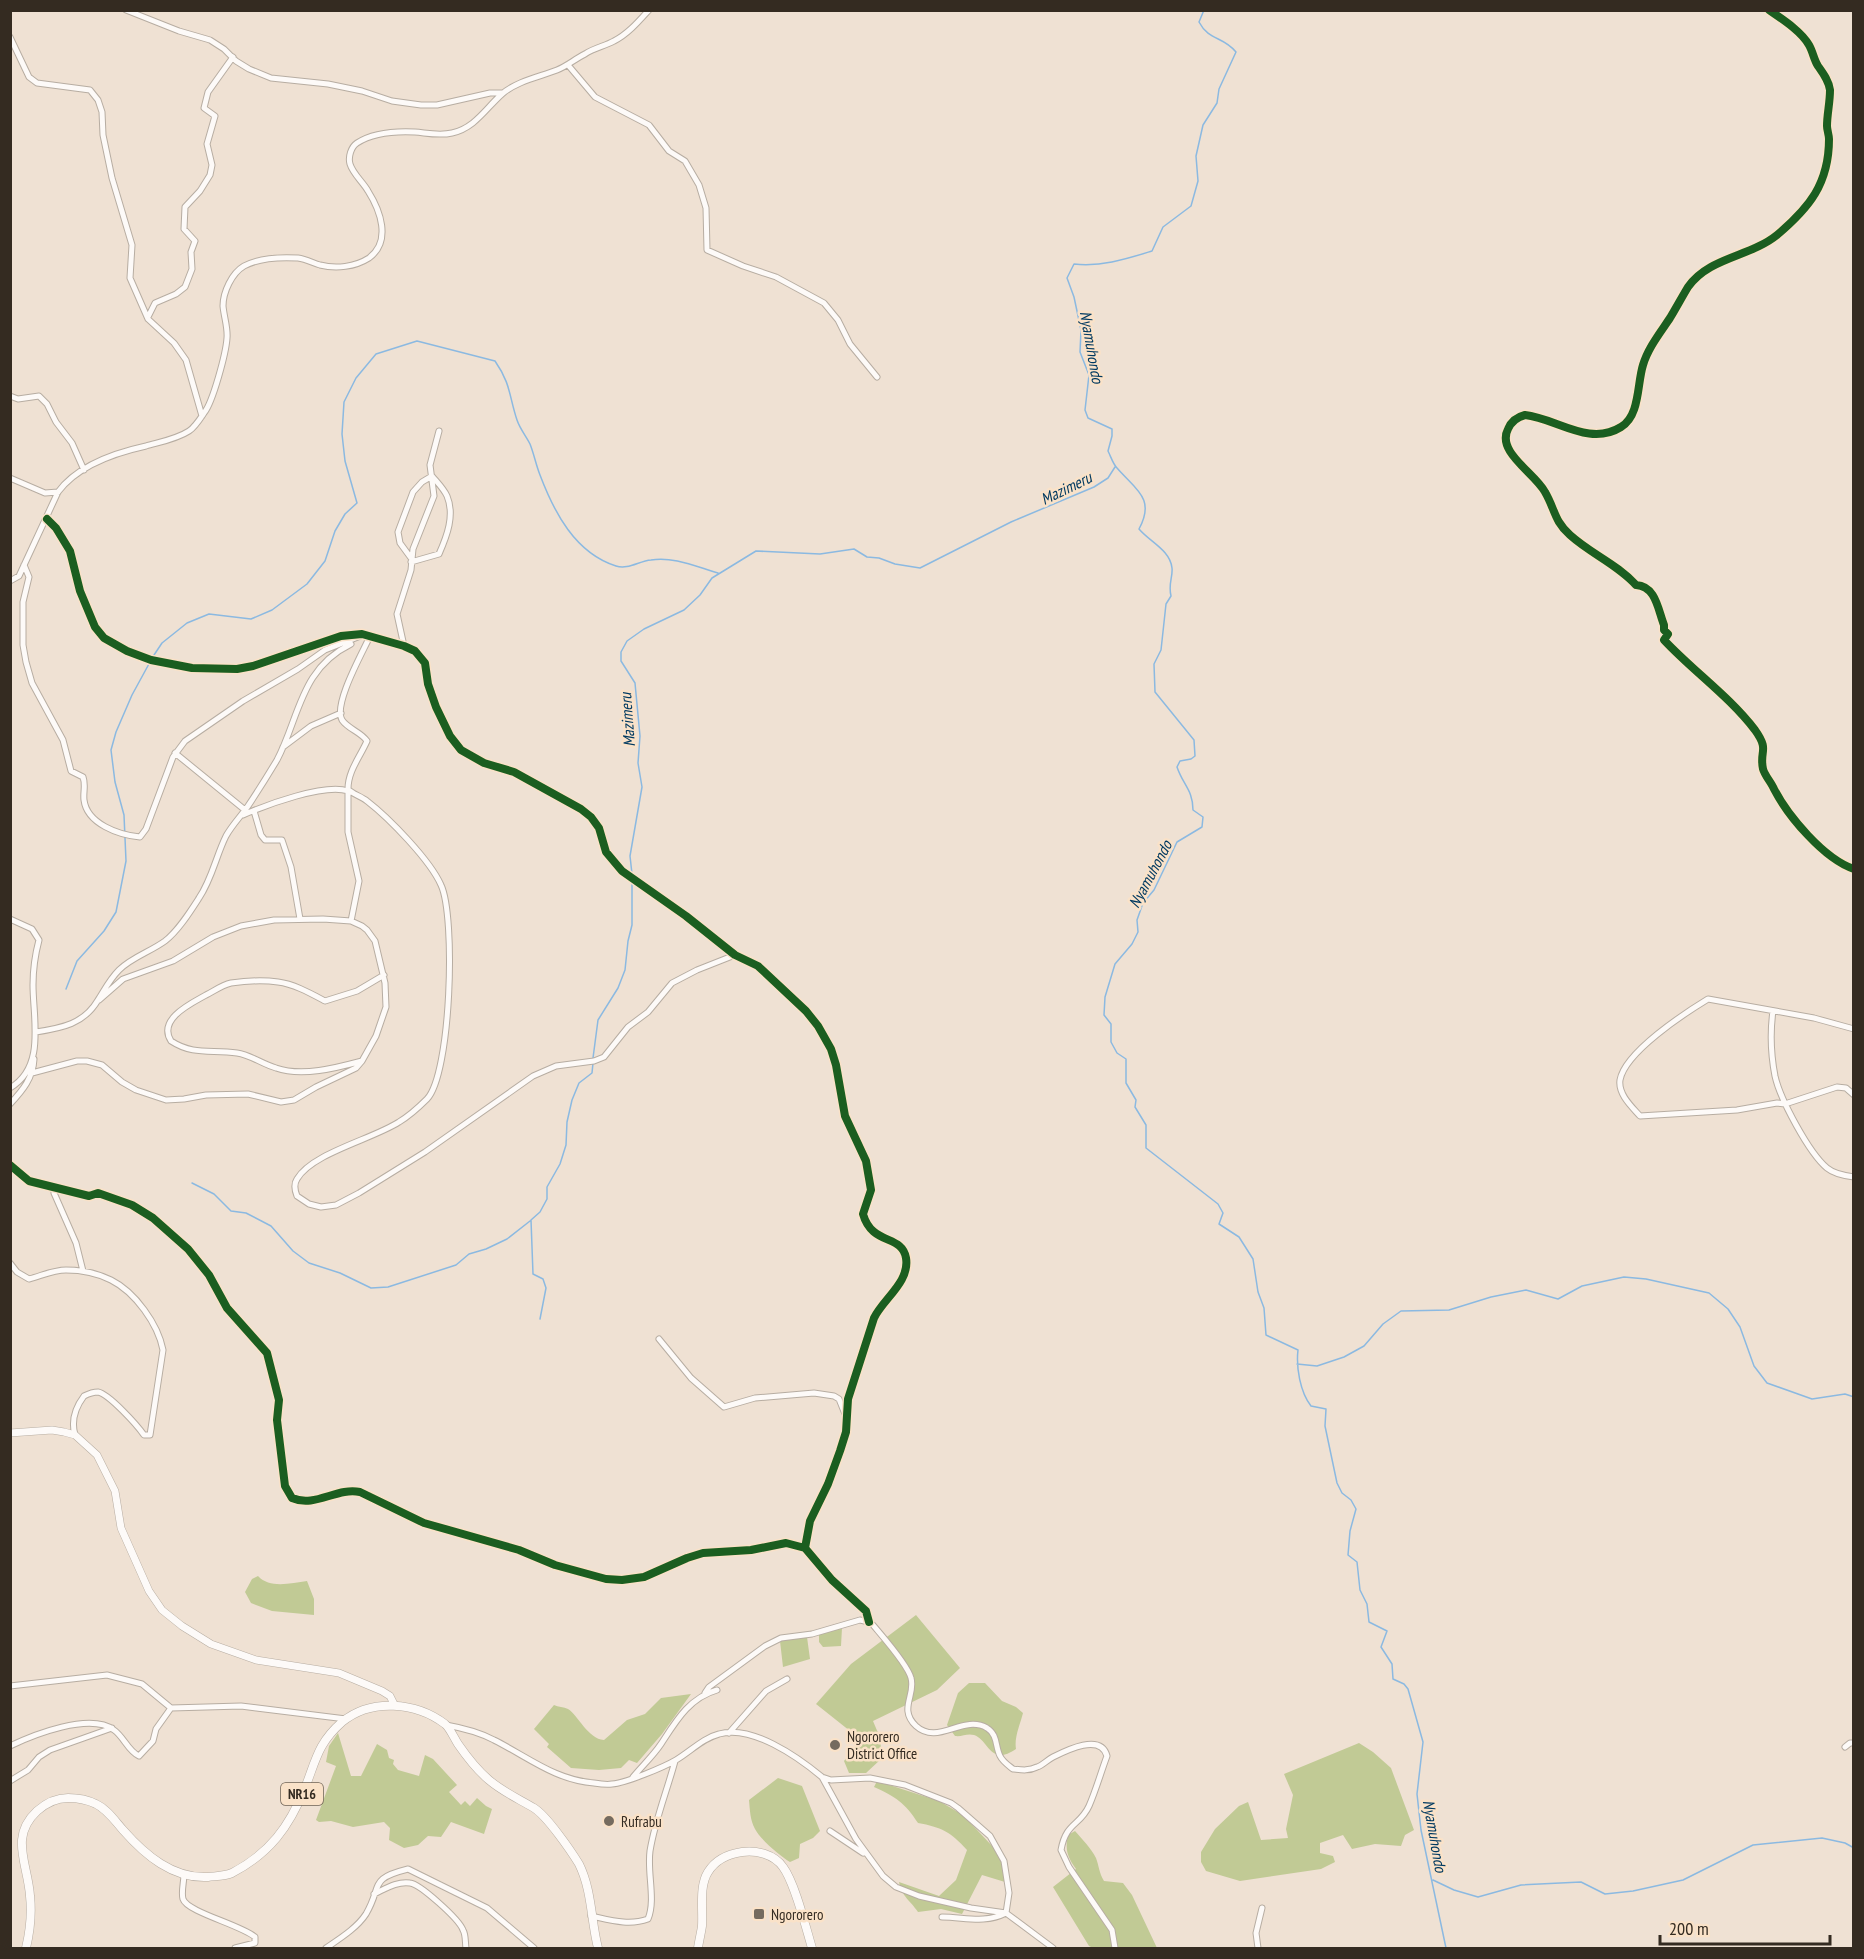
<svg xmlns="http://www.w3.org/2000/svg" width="1864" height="1959" viewBox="0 0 1864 1959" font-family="'PT Sans Narrow',sans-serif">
<rect width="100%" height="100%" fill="#efe1d3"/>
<path fill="#c1ca95" d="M 258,1576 C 270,1589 291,1583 307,1581 L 314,1599 L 314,1615 L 272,1611 L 251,1603 L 245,1592 L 252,1579 Z
M 916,1615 L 960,1668 L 937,1690 L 873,1721 L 881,1740 L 880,1760 L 866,1773 L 849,1773 L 844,1761 L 856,1745 L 850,1731 L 816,1704 L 851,1664 Z
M 842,1628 L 841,1646 L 823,1647 L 819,1642 L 819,1634 Z
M 807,1637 L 810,1659 L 783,1667 L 780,1641 Z
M 969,1683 L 985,1683 L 1002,1701 L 1016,1707 L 1023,1713 C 1020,1725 1014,1737 1016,1749 C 990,1767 989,1740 974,1735 C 967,1733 962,1737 955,1736 L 947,1725 L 958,1693 Z
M 691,1694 L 662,1734 L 637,1763 L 629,1760 L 621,1768 L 599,1770 L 571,1768 L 547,1747 L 549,1744 L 534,1729 L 554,1705 C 558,1707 564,1707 568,1709 C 578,1715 588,1739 604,1740 L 627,1720 L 645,1714 L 661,1698 Z
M 338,1733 L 351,1776 L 361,1776 L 377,1744 L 387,1750 L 389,1758 L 394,1760 L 393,1764 L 398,1770 L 419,1776 L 425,1755 L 433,1759 L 457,1785 L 449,1792 L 461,1805 L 465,1801 L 470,1806 L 477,1798 L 486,1806 L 492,1809 L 484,1834 L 451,1822 L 441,1837 L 428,1836 L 418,1845 L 404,1848 L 389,1840 L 390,1828 L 384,1822 L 353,1827 L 331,1821 L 319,1822 L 316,1820 L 336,1766 L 326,1762 L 329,1746 Z
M 1359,1743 L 1373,1752 L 1391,1768 L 1414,1830 L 1405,1835 L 1401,1846 L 1375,1844 L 1352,1849 L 1343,1835 L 1320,1843 L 1320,1853 L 1333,1856 L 1335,1862 L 1321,1869 L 1240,1881 L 1206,1871 L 1201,1862 L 1201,1852 L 1215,1829 L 1239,1806 L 1248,1802 L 1261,1840 L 1288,1838 L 1286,1829 L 1293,1795 L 1284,1774 Z
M 778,1778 L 802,1786 L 820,1831 L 813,1838 L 800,1844 L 799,1858 L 790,1862 C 780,1856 760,1839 755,1829 C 750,1820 750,1810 749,1800 Z
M 877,1781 L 939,1801 L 963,1815 L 994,1848 L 1002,1862 L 1005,1882 L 982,1875 L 962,1914 L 941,1909 L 918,1912 C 910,1900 902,1897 899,1882 L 939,1896 L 956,1880 L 967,1850 C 951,1832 941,1827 918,1823 C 905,1803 896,1797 874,1787 Z
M 1075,1831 C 1082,1839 1091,1848 1096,1858 C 1099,1866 1099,1873 1104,1881 L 1123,1883 L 1132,1895 L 1157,1948 L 1093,1948 L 1089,1946 L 1053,1887 L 1076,1869 C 1067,1856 1065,1850 1068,1835 Z"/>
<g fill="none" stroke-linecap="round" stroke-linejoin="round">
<path stroke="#8bb9e1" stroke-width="1.5" d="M 1204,10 L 1199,22 C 1209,41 1223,36 1236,52 L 1219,89 L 1217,103 L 1203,125 L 1196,156 L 1198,181 L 1191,206 L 1163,227 L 1152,251 C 1126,259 1102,267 1074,264 L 1067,278 L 1074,297 L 1081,330 L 1080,352 L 1089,375 L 1085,410 L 1088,418 L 1112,429 L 1112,436 L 1108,451 C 1111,457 1113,464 1117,468 C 1135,489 1156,498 1139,529 C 1150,542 1170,550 1172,568 C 1173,577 1168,584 1171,596 L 1166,604 L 1161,650 L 1154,664 L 1155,692 L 1194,740 L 1195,756 L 1191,759 L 1180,761 L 1177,767 C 1183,785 1193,790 1193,810 L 1203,817 L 1202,827 L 1177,842 L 1154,890 L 1143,903 L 1137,920 L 1138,932 L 1132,944 L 1115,964 L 1105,997 L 1104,1015 L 1111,1024 L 1111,1042 L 1117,1053 L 1126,1059 L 1126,1083 L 1136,1100 L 1135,1107 L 1146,1125 L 1146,1148 L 1218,1204 L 1223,1213 L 1219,1224 L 1239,1237 L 1253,1259 L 1258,1292 L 1264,1308 L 1266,1335 L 1298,1350 C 1296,1367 1300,1392 1311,1406 L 1326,1409 L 1325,1426 L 1337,1483 L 1342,1493 L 1351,1500 L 1356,1509 L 1350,1531 L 1348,1555 L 1357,1562 L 1360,1590 L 1367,1604 L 1369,1622 L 1387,1631 L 1381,1647 L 1392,1664 L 1393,1679 L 1404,1684 L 1408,1689 L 1423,1742 L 1417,1794 L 1421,1830 L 1446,1948
M 152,658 L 162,643 L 187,623 L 209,614 L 251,619 L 272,610 L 307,584 L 325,561 L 335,531 L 345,514 L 357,503 L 345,461 L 342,434 L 344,402 L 356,378 L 376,354 L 417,341 L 495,361 C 511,384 509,396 517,420 C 520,429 526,436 530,444 C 534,454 536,465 540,475 C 554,512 575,553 616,566 C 628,570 639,561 651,560 C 673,556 697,567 718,573
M 632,874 L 630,856 L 642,787 L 638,763 L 640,736 L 635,683 L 621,661 L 621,652 L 627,641 L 644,629 L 684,610 L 700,595 L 712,578 L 756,551 L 820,554 L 854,549 L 867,557 L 879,558 L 895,564 L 920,568 L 1011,522 L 1094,487 L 1108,478 L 1115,467
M 66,989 L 77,961 L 104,931 L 116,912 L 126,861 L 124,815 L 115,782 L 111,750 L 116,732 L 132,695 L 150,662
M 593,1058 L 598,1020 L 618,988 L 625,970 L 628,941 L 632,925 L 632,882
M 192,1183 L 214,1194 L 231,1211 L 246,1213 L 271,1226 L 293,1251 L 309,1263 L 340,1273 L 371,1288 L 388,1287 L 456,1265 L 469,1254 L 486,1249 L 507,1239 L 530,1221
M 540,1319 L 546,1288 L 543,1279 L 533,1274 L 531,1220 L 540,1212 L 547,1199 L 547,1187 L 560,1164 L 566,1145 L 567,1122 L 572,1100 L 579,1083 L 592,1073 L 593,1063
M 1297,1364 L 1317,1366 L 1344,1357 L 1364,1346 L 1383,1324 L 1401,1311 L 1449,1310 L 1491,1297 L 1526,1290 L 1558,1299 L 1582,1286 L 1624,1277 L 1646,1279 L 1709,1293 L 1728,1309 L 1740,1327 L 1754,1366 L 1767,1383 L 1812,1399 L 1845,1394 L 1854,1397
M 1433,1880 L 1454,1890 L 1478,1897 L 1521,1885 L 1581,1882 L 1605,1894 L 1633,1891 L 1683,1880 L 1753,1845 L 1822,1838 L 1845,1843 L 1854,1848"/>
<defs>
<path id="minor" d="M 126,10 L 179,31 L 210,40 L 224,49 L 236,61 L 249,69 L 271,78 L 328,84 L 362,91 L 392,101 L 421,105 L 437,105 L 490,93 L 503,93
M 1769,10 C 1782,19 1801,31 1809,45 C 1813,52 1814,60 1818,66 C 1823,73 1829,81 1830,90 C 1830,103 1827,114 1827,126 C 1827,130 1829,135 1829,139 C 1829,184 1809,208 1777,235 C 1750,257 1709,257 1688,287 C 1682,297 1676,308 1670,318 C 1660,333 1648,348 1643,365 C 1637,384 1640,416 1621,427 C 1589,447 1556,418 1525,415 C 1517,417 1511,422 1508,429 C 1496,452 1535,473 1545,492 C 1555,509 1554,521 1570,535 C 1591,554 1617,564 1636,585 C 1656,586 1658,610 1664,625 L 1664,630 L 1668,634 L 1664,640 C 1693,671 1729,696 1755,730 C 1770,751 1759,750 1763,769 C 1765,776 1771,782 1774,789 C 1788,816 1824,859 1854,869
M 10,37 L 29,77 L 37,83 L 90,90 L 98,100 L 102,112 L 103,135 L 112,178 L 132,245 L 130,278 L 148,319 L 174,343 L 186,360 L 202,416
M 568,65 L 595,97 L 649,125 L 669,151 L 685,161 L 699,185 L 706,208 L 707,250 L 743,266 L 776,277 L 824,303 L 838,320 L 850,344 L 877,377
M 148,317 L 155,303 L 176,294 L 185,287 L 192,269 L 191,252 L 195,241 L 184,229 L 185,207 L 200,191 L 210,175 L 212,165 L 207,144 L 215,116 L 204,108 L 208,92 L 233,57
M 10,396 L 18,399 L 39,396 L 47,404 L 56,422 L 72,443 L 84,470
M 10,478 L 45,493 L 58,492
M 47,519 L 56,528 L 70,551 L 80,591 L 95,627 L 104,638 L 127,651 L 151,660 L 192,668 L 237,669 L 253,666 L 341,636 L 362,634 L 404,646 L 415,651 L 425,663 L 428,684 L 436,707 L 450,736 L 461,750 L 484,763 L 514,772 L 581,809 L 591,817 L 599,828 L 606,852 L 622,871 L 686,916 L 735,955 L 758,966 L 806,1011 L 818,1026 L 831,1049 L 836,1065 L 845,1116 L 866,1161 L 871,1190 L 863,1214 C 872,1246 902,1234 906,1258 C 910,1282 883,1299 874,1318 L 848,1399 L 846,1432 L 840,1451 L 828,1484 L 810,1521 L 805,1548
M 411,562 L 439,554 C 447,536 455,515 447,496 C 444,489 437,482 432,476 L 422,482 L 413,492 L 398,532 L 400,543 L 411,558
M 24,565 L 29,577 L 23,602 L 23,645 L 26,662 L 32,683 L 63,740 L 71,771 L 83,777 C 86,785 83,792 84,800 C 87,824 119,835 140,837 L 146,829 L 173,757 L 185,741 L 243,701 L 298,669 L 325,650 L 363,635
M 10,581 L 19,576 L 58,492 C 78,465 114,453 146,446 C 160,442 177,439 189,431 C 195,427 200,419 204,413 C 213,402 226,353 227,338 C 228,328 224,317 223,306 C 223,292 232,273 244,266 C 259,258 281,257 298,258 C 306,259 313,263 320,265 C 336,269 355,267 369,258 C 392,241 380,210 368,191 C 363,182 353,174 350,164 C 348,157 351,147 357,143 C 374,132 395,131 415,132 C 427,133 439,136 452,133 C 475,128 486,108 502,94 C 517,81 539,77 557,70 C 567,66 575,59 585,54 C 594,48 605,46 614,41 C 628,34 639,21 649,10
M 370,636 C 363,652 333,704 342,720 C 348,729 361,732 367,741 C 360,757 348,771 348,789 C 352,794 361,796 367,801 C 389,818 430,860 441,885 C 456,917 451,1074 427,1099 C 419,1107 409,1116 399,1122 C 373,1139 312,1153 297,1179 C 293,1185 295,1191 297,1196 L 309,1204 L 321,1207 L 336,1205 L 359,1193 L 425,1152 L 533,1076 L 556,1066 L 594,1061 L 604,1057 L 628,1027 L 648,1012 L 672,983 L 697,970 L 735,955
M 404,646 L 397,614 L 411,570 L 413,549 L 434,496 L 430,465 L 439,431
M 283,747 L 311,726 L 341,713
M 175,753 L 245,810
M 254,811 L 261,835 L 265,840 L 282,840 L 291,867 L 300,919
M 243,815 C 266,805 325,783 348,791 L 348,832 L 359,881 L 351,921
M 10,919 L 32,929 L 39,940 C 35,955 33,969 33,985 C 33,1019 46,1067 10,1088
M 1773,1011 C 1770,1032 1771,1055 1775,1076 C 1780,1099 1809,1153 1827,1168 C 1833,1173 1846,1176 1854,1177
M 1854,1029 L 1814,1018 L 1708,999 C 1685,1013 1625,1052 1620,1080 C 1618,1094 1631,1106 1640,1116 L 1737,1110 L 1777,1103 L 1785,1104 L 1837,1087 L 1846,1088 L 1854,1095
M 36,1032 C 62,1028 84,1024 98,1000 C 105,989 110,979 119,970 C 132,957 150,952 165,941 C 178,931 190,912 199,898 C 212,879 216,856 226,836 C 232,825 241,816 248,806 C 258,791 268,775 277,760 C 300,716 300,669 351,644
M 362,1061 C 336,1068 302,1077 276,1068 C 262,1064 251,1055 237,1053 C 212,1049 194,1056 171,1041 C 157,1019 192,1003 206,995 C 214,991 222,985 231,983 C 245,981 264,980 278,982 C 294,984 310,993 325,1001 L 357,991 L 384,975
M 32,1073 L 77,1061 L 87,1061 L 102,1065 L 122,1082 L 136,1090 L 166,1100 L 184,1099 L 206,1095 L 248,1094 L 281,1102 L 294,1100 L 316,1087 L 356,1068 L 362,1061 L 376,1036 L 386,1007 L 385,983 L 375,941 L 367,930 L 362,926 L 351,921 L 323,919 L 274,920 L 241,926 L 213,937 L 173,961 L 123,979 L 99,1000
M 10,1104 C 23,1090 33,1078 34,1059
M 10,1165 L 29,1181 L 89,1196 L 98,1193 L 132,1205 L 153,1218 L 188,1249 L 209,1275 L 227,1308 L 267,1353 L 279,1400 L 277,1420 L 285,1486 L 292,1498 C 315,1508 337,1487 360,1492 L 424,1523 L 519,1550 L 555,1565 L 606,1579 L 622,1580 L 644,1577 L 687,1558 L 703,1553 L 751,1550 L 786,1543 L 805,1548 L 832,1580 L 866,1611 L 869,1622
M 54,1187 L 54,1193 L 76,1243 L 83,1271
M 10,1263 L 17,1272 L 29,1279 C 41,1276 53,1270 66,1270 C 81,1270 97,1273 111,1280 C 135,1292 158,1324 163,1350 L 150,1435 L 144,1435 C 137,1425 109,1394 98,1392 C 93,1392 88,1394 84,1396 C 75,1408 71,1421 75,1435
M 659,1339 L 691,1378 L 724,1407 L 755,1398 L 814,1393 L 834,1396 L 839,1399 L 845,1414
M 10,1686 L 107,1675 L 142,1684 L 171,1708 L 241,1706 L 346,1719
M 705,1693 L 709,1687 L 765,1646 L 781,1638 L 812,1634 L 860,1620 L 869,1622 L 873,1625 C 883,1637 908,1665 911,1678 C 916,1695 898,1709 916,1726 C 938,1746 963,1714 987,1728 C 998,1735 995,1746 1000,1756 C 1003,1762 1008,1765 1013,1769 C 1022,1770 1029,1771 1037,1767 C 1043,1765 1047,1760 1053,1757 C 1067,1750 1101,1733 1107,1756 C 1101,1772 1096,1790 1089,1806 C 1080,1826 1066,1822 1061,1850 L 1069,1867 L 1112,1930 L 1115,1948
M 446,1725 C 463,1728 479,1732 494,1740 C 528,1757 555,1780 594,1783 C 600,1784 607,1785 612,1784 C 626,1783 664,1767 676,1760 C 691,1751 703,1738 719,1734 C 751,1724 798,1757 822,1777 L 831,1780 L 870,1778 L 905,1785 L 951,1803 L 958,1808 L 990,1836 L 1004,1861 L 1009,1893 L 1006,1913 C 984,1924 965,1917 942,1917
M 729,1733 L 766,1691 L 787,1679
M 10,1746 C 33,1735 90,1712 114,1730 C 124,1737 128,1751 139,1756 L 153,1741 L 156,1729 L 171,1708
M 1845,1747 L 1850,1743 L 1854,1743
M 633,1777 C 642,1766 653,1756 661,1744 C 676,1721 689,1698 717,1690
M 822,1777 L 856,1839 L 883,1876 L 896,1887 L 919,1896 L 971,1908 L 1006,1913 L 1053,1948
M 10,1781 L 28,1770 L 39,1757 L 50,1750 L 112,1728
M 830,1831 L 863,1853
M 184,1874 C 184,1882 181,1892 183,1899 C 187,1912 241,1925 255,1937 L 255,1943 L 235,1948
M 374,1894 C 385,1889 397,1881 410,1883 C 420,1884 459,1919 463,1930 C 466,1935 465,1942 466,1948
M 591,1916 C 610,1920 629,1926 648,1919 C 656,1900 647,1873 650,1851 C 655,1820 667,1791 675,1761
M 326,1948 C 339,1939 357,1928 366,1914 C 383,1885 368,1879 408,1869 L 487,1908 L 534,1948
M 1258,1948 L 1256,1933 L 1262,1908"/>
<path id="secondary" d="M 10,1433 L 52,1430 L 64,1432 L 75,1435 L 97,1455 L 115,1491 L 121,1528 L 149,1591 L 162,1610 L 182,1626 L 211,1644 L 256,1660 L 339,1673 L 382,1691 L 390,1696 L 394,1704"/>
<path id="primary" d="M 26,1948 C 30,1931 32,1914 30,1896 C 28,1864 9,1837 37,1811 C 46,1803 56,1798 68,1798 C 76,1798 88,1800 96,1804 C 107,1809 115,1821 123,1830 C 145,1855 173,1879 208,1877 C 216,1876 225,1876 232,1873 C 270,1853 289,1827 305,1788 C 316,1760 318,1743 342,1722 C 371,1698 416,1702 445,1724 C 450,1728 454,1738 458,1744 C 467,1757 477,1770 489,1780 C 503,1792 519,1799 534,1808 C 547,1816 571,1851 579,1864 C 592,1890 591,1921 598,1948
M 698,1948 C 699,1941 701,1933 702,1926 C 703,1909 699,1886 708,1872 C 716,1859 728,1854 742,1852 C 756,1850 774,1854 783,1867 C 795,1883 806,1928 812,1948"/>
</defs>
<use href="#minor" stroke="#b7ada2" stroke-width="7"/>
<use href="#secondary" stroke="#b7ada2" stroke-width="8"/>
<use href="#primary" stroke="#b7ada2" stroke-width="9"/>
<use href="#minor" stroke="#fdfaf8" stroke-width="5"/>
<use href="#secondary" stroke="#fdfaf8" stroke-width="7"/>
<use href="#primary" stroke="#fdfaf8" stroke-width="8"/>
<defs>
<path id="cycleway" d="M 1769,10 C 1782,19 1801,31 1809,45 C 1813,52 1814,60 1818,66 C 1823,73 1829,81 1830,90 C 1830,103 1827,114 1827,126 C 1827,130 1829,135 1829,139 C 1829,184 1809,208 1777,235 C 1750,257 1709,257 1688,287 C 1682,297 1676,308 1670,318 C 1660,333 1648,348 1643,365 C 1637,384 1640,416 1621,427 C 1589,447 1556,418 1525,415 C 1517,417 1511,422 1508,429 C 1496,452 1535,473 1545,492 C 1555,509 1554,521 1570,535 C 1591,554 1617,564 1636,585 C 1656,586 1658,610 1664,625 L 1664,630 L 1668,634 L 1664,640 C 1693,671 1729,696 1755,730 C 1770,751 1759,750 1763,769 C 1765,776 1771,782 1774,789 C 1788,816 1824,859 1854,869
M 47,519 L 56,528 L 70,551 L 80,591 L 95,627 L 104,638 L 127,651 L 151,660 L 192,668 L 237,669 L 253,666 L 341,636 L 362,634 L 404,646 L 415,651 L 425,663 L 428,684 L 436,707 L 450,736 L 461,750 L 484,763 L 514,772 L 581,809 L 591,817 L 599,828 L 606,852 L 622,871 L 686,916 L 735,955 L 758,966 L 806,1011 L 818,1026 L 831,1049 L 836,1065 L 845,1116 L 866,1161 L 871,1190 L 863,1214 C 872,1246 902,1234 906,1258 C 910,1282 883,1299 874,1318 L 848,1399 L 846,1432 L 840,1451 L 828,1484 L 810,1521 L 805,1548
M 10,1165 L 29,1181 L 89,1196 L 98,1193 L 132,1205 L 153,1218 L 188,1249 L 209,1275 L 227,1308 L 267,1353 L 279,1400 L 277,1420 L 285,1486 L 292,1498 C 315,1508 337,1487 360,1492 L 424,1523 L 519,1550 L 555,1565 L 606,1579 L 622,1580 L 644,1577 L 687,1558 L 703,1553 L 751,1550 L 786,1543 L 805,1548 L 832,1580 L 866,1611 L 869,1622"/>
</defs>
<use href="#cycleway" stroke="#fae2c8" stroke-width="11"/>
<use href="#cycleway" stroke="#1b5e20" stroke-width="8"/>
</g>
<g fill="#756b5f" stroke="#fae2c8" stroke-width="2">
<circle cx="835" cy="1745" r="6"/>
<circle cx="609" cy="1821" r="6"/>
<rect x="753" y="1908" width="12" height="12" rx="3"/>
</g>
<g text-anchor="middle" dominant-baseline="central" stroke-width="5" stroke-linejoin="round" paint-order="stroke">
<rect fill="#fae2c8" stroke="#6f6253" stroke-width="1.5" x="281" y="1783" width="42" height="22" rx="4.5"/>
<g font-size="14" font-weight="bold" fill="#342b21">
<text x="302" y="1794">NR16</text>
</g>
<g font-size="15" fill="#342b21" stroke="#fae2c8" text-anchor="start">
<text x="847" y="1736">Ngororero<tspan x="847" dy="17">District Office</tspan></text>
<text x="621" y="1821">Rufrabu</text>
<text x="771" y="1914">Ngororero</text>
</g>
<g font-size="16" font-style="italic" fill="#003960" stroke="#fae2c8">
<text transform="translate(1092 347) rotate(80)">Nyamuhondo</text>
<text transform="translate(1066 488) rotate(-26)">Mazimeru</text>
<text transform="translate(627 720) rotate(-94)">Mazimeru</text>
<text transform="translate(1150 874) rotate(-62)">Nyamuhondo</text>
<text transform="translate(1435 1836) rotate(80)">Nyamuhondo</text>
</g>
</g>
<rect width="1864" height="1959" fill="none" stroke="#342b21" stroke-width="24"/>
<path d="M1660 1935v9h170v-9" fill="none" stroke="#342b21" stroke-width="3"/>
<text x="1669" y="1935" font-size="18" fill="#342b21" stroke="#fae2c8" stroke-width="4.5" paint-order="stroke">200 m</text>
</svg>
